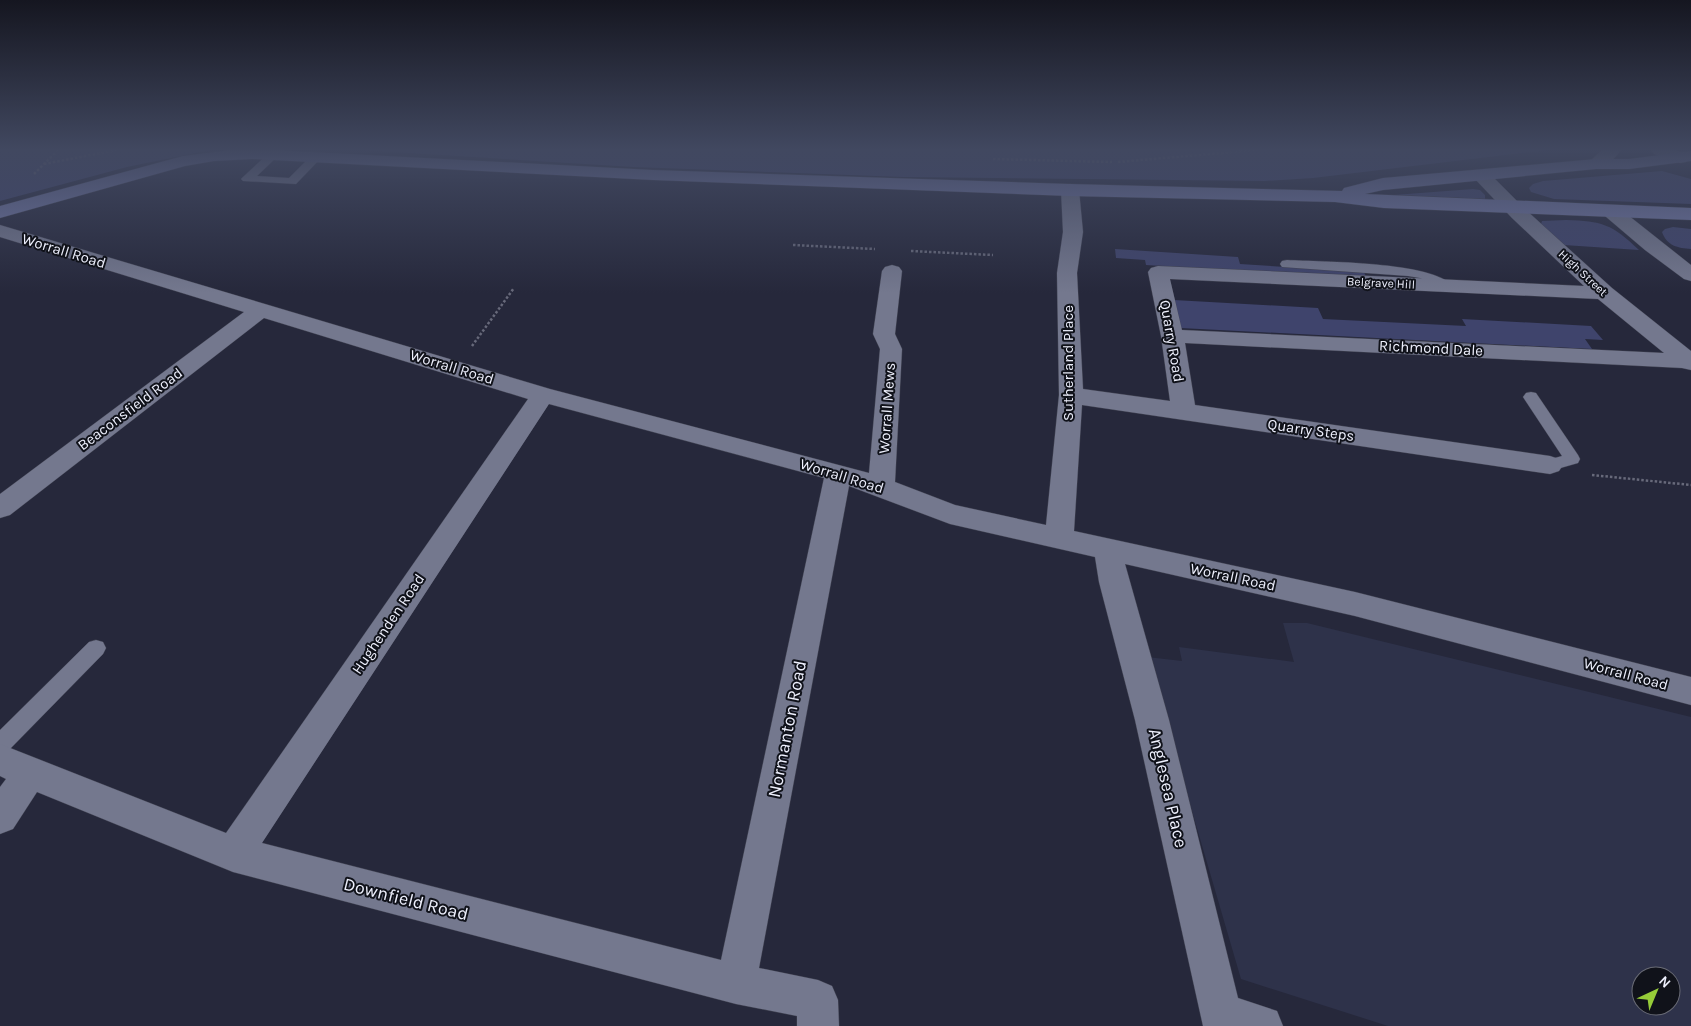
<svg xmlns="http://www.w3.org/2000/svg" width="1691" height="1026" viewBox="0 0 1691 1026" font-family="Karla,sans-serif">
<rect width="100%" height="100%" fill="#26283b"/>
<path fill="#2e324a" fill-rule="evenodd" d="M 1283,623 L 1307,623 L 1691,717 L 1691,1026 L 1388,1026 L 1241,979 L 1147,657 L 1182,661 L 1179,647 L 1294,662 ZM 1641,976 L 1671,976 L 1671,1006 L 1641,1006 Z"/>
<path fill="#3f446c" d="M 0,150 L 210,150 L 127,167 L 0,201 Z
M 361,150 L 1548,150 L 1313,178 L 1264,181 L 903,177 L 633,167 Z
M 1662,171 L 1691,179 L 1691,204 L 1554,199 L 1531,192 L 1529,188 L 1533,184 L 1543,181 Z
M 1473,189 L 1480,190 L 1485,195 L 1485,199 L 1394,195 Z
M 1566,220 C 1602,221 1612,224 1639,250 L 1564,245 L 1541,224 L 1542,221 Z
M 1673,227 L 1691,229 L 1691,249 C 1678,248 1667,246 1662,232 L 1665,229 Z
M 1115,249 L 1238,257 L 1240,264 L 1364,272 L 1367,279 L 1146,265 L 1145,260 L 1116,258 Z
M 1174,300 L 1318,308 L 1323,319 L 1466,326 L 1462,319 L 1591,326 L 1603,340 L 1585,339 L 1592,349 L 1180,328 Z"/>
<g fill="none" stroke-linecap="round" stroke-linejoin="round">
<defs>
<path id="service" d="M 274,151 L 280,154 L 257,176 L 289,178 L 312,155 L 316,154 L 322,157 L 296,184 L 243,181 L 241,179 L 243,177 L 270,152 Z
M 1287,260 C 1321,262 1434,261 1454,287 L 1447,291 L 1420,278 L 1408,276 L 1282,267 L 1280,264 L 1282,261 Z
M 1531,392 L 1536,393 L 1578,455 L 1580,459 L 1578,463 L 1550,471 L 1544,469 L 1542,465 L 1544,461 L 1562,456 L 1523,397 L 1526,393 Z
M 96,640 L 103,642 L 106,648 L 103,654 L 8,751 L 0,754 L 0,730 L 89,642 Z"/>
<path id="minor" d="M 1602,150 L 1621,150 C 1614,160 1602,171 1590,168 L 1587,164 Z
M 1651,150 C 1663,149 1681,147 1689,158 L 1686,162 L 1680,163 L 1654,154 Z
M 1481,170 L 1487,171 L 1526,210 L 1612,288 L 1691,351 L 1691,370 L 1682,368 L 1185,343 L 1195,405 L 1550,456 L 1559,459 L 1563,465 L 1559,471 L 1550,474 L 1082,405 L 1074,531 L 1355,592 L 1691,677 L 1691,705 L 1355,616 L 1125,564 L 1169,720 L 1238,998 L 1277,1011 L 1283,1026 L 1203,1026 L 1135,720 L 1099,582 L 1095,557 L 950,524 L 849,486 L 759,968 L 818,980 L 832,986 L 838,1000 L 839,1026 L 797,1026 L 797,1016 L 736,1004 L 233,872 L 37,792 L 13,829 L 0,834 L 0,787 L 6,779 L 0,776 L 0,744 L 226,833 L 528,399 L 264,318 L 10,515 L 0,518 L 0,494 L 244,312 L 0,237 L 0,225 L 550,389 L 869,473 L 880,349 L 873,334 L 882,271 L 885,267 L 892,265 L 899,267 L 902,271 L 895,334 L 902,349 L 895,482 L 955,505 L 1046,525 L 1059,395 L 1057,273 L 1063,232 L 1061,190 L 1063,186 L 1070,184 L 1077,186 L 1079,190 L 1083,232 L 1077,273 L 1083,389 L 1170,401 L 1161,336 L 1148,272 L 1151,268 L 1158,266 L 1584,286 L 1512,218 L 1475,179 L 1472,175 L 1475,171 ZM 1170,279 L 1598,299 L 1664,353 L 1182,330 ZM 549,404 L 824,478 L 721,960 L 262,843 Z
M 1612,206 L 1619,208 L 1691,265 L 1691,281 L 1684,279 L 1645,250 L 1605,216 L 1602,212 L 1605,208 Z"/>
<path id="primary" d="M 231,150 L 273,150 L 653,170 L 1070,184 L 1342,191 L 1344,188 L 1383,178 L 1596,159 L 1629,159 L 1691,151 L 1691,161 L 1629,169 L 1596,169 L 1383,190 L 1365,194 L 1691,208 L 1691,220 L 1384,208 L 1335,202 L 1070,196 L 653,180 L 252,159 L 214,161 L 185,166 L 0,218 L 0,206 L 183,156 Z"/>
</defs>
<use href="#service" stroke="#404251" stroke-width="1"/>
<use href="#minor" stroke="#404251" stroke-width="1"/>
<use href="#primary" stroke="#404251" stroke-width="1"/>
<path stroke="#67697a" stroke-width="2.5" stroke-dasharray="2.5 2" stroke-linecap="butt" d="M 993,159 L 1112,162
M 1118,162 L 1256,150
M 44,164 L 117,150
M 34,174 L 58,150
M 793,245 L 875,249
M 911,251 L 993,255
M 472,346 L 514,288
M 1592,475 L 1691,485"/>
<use href="#service" fill="#74788e" fill-rule="evenodd"/>
<use href="#minor" fill="#74788e" fill-rule="evenodd"/>
<use href="#primary" fill="#747aa8" fill-rule="evenodd"/>
</g>
<linearGradient id="sky" x2="0" y2="1"><stop stop-color="#151620"/><stop offset="0.51" stop-color="#414860"/><stop offset="1" stop-color="#414860" stop-opacity="0"/></linearGradient>
<rect width="1691" height="293" fill="url(#sky)"/>
<g text-anchor="middle" dominant-baseline="central" stroke-width="4" stroke-linejoin="round" paint-order="stroke">
<g font-size="12" fill="#eef0fd" stroke="#10121a">
<text transform="translate(1583 273) rotate(43)">High Street</text>
<text transform="translate(1381 283) rotate(3)">Belgrave Hill</text>
</g>
<g font-size="15" fill="#eef0fd" stroke="#10121a">
<text transform="translate(64 251) rotate(17)">Worrall Road</text>
<text transform="translate(1172 341) rotate(80)">Quarry Road</text>
<text transform="translate(1431 348) rotate(3)">Richmond Dale</text>
<text transform="translate(1068 363) rotate(-90)">Sutherland Place</text>
<text transform="translate(452 367) rotate(17)">Worrall Road</text>
<text transform="translate(887 408) rotate(-86)">Worrall Mews</text>
<text transform="translate(130 409) rotate(-37)">Beaconsfield Road</text>
<text transform="translate(1311 430) rotate(8)">Quarry Steps</text>
<text transform="translate(842 476) rotate(17)">Worrall Road</text>
<text transform="translate(1233 577) rotate(12)">Worrall Road</text>
<text transform="translate(388 624) rotate(-56)">Hughenden Road</text>
<text transform="translate(1626 674) rotate(15)">Worrall Road</text>
</g>
<g font-size="18" fill="#eef0fd" stroke="#10121a">
<text transform="translate(787 729) rotate(-79)">Normanton Road</text>
<text transform="translate(1168 788) rotate(77)">Anglesea Place</text>
<text transform="translate(406 899) rotate(14)">Downfield Road</text>
</g>
</g>
<g transform="translate(1656 991) rotate(44)"><circle r="24" fill="#10121a" stroke="#696b75"/>
<path d="M0-4L9 19L0 12L-9 19Z" fill="#96cc39"/>
<text y="-8" font-size="14" font-weight="bold" text-anchor="middle" fill="#eef0fd">N</text>
</g>
</svg>
